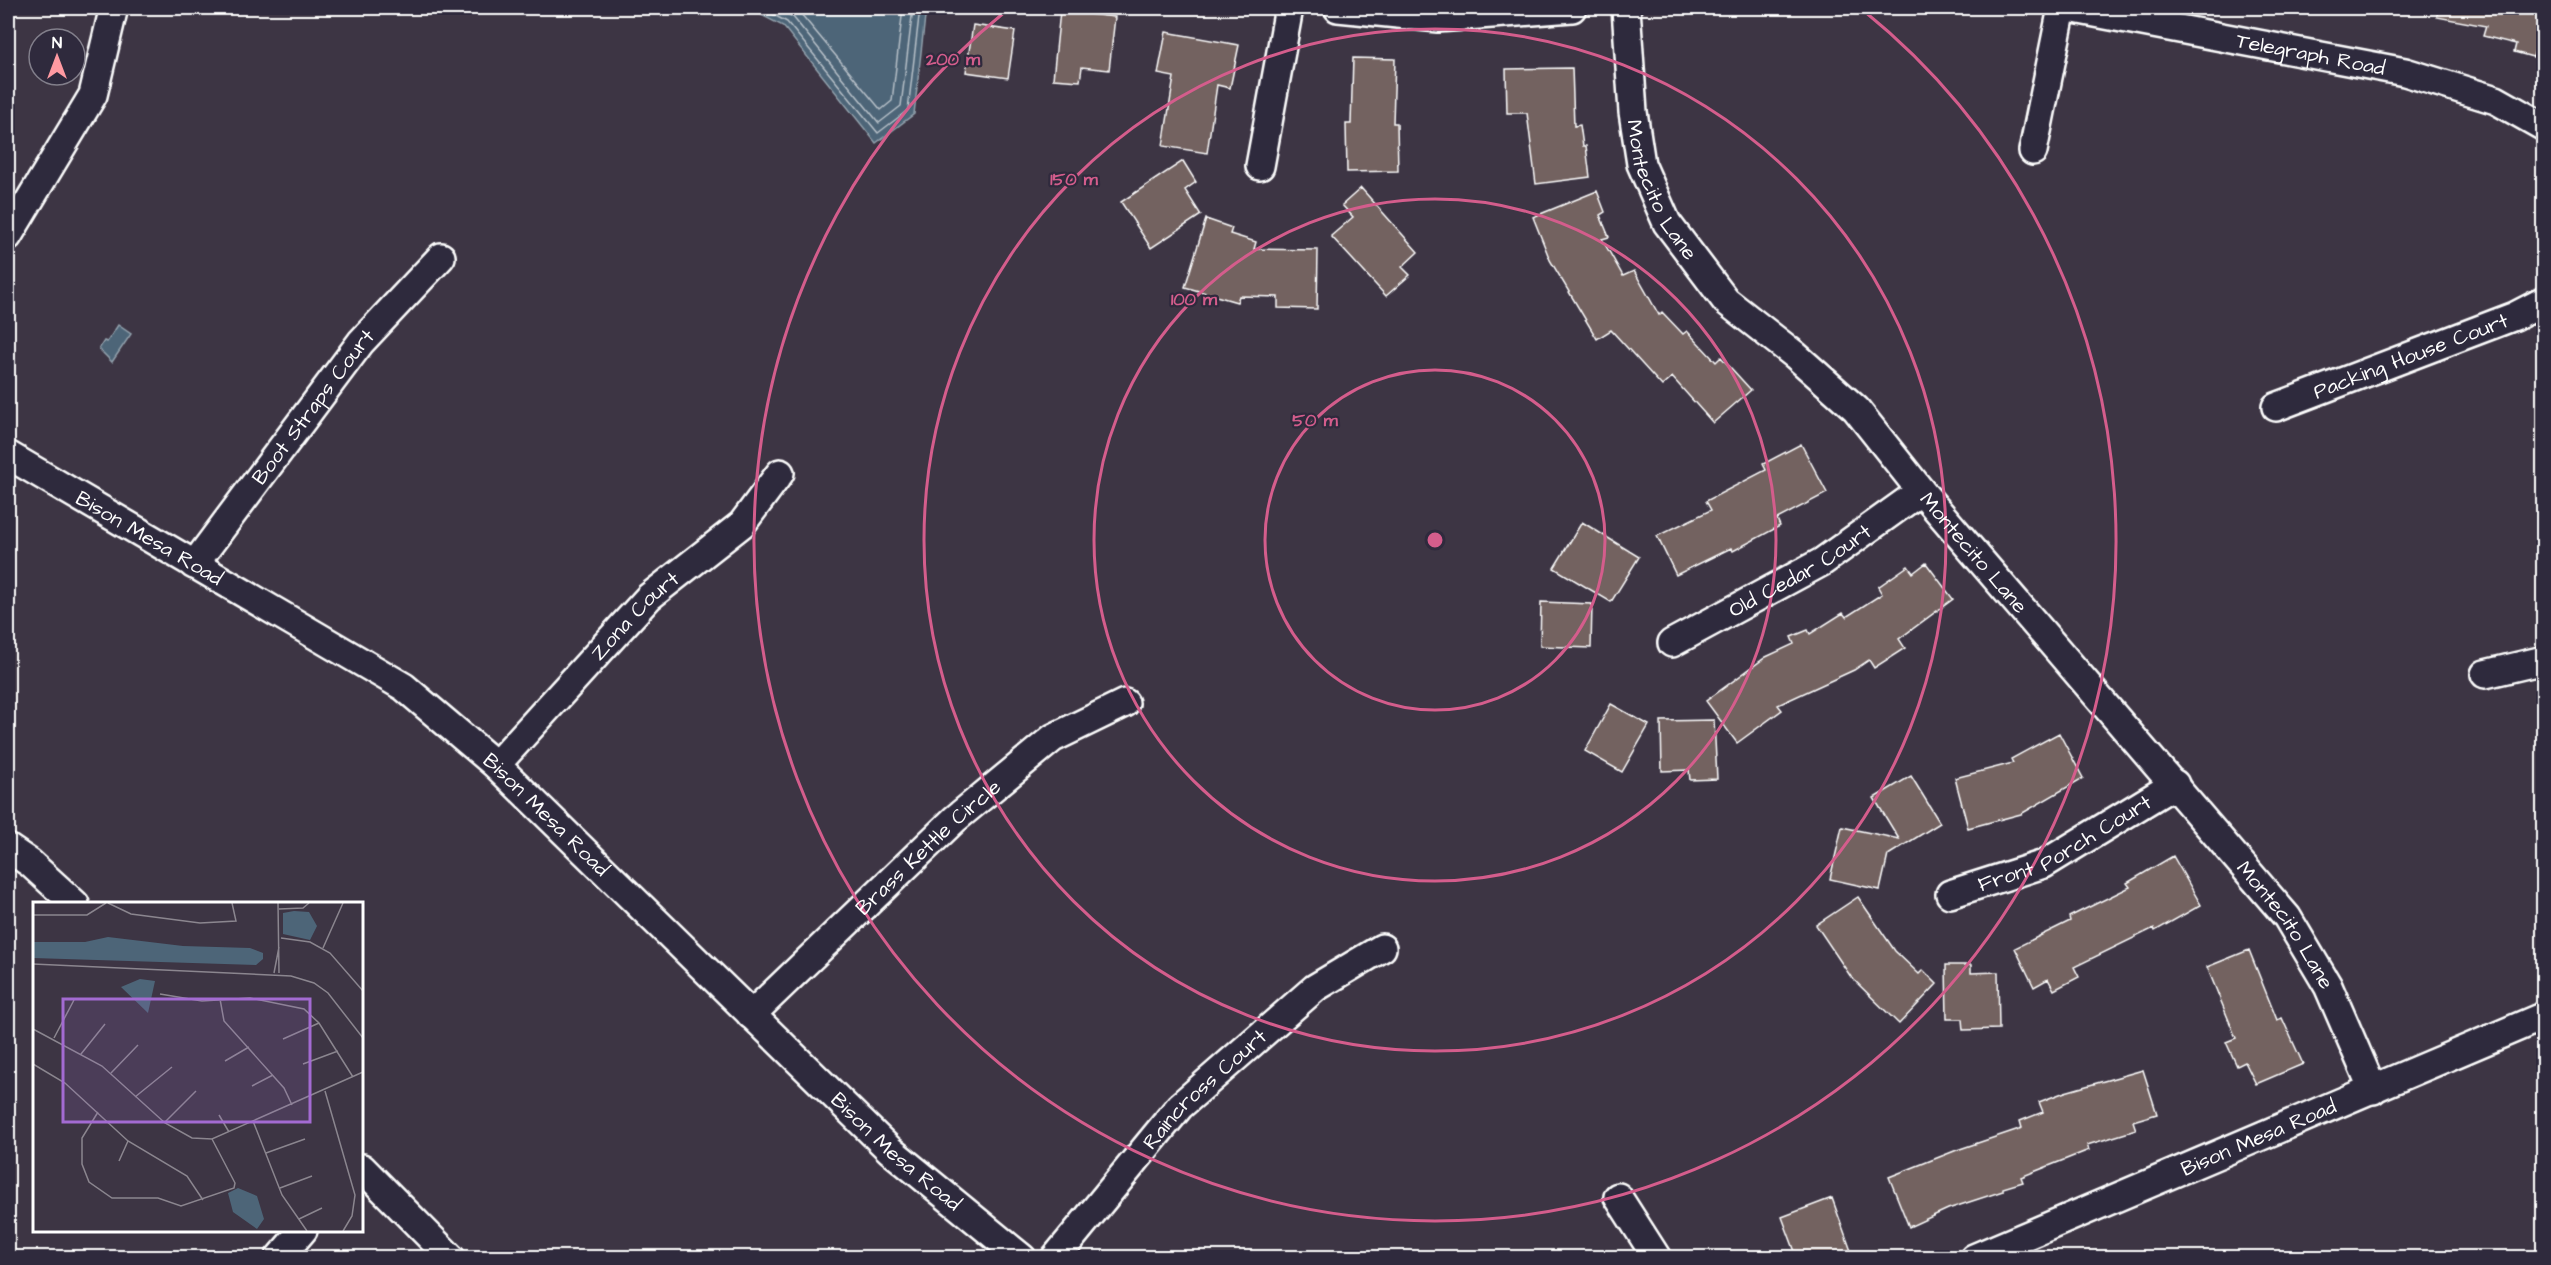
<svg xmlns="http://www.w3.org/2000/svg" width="2551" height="1265" viewBox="0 0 2551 1265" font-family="'Architects Daughter',sans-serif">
<rect width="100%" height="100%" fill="#3d3544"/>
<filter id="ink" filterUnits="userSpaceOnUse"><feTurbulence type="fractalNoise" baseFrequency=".0167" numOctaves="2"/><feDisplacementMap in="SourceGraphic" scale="12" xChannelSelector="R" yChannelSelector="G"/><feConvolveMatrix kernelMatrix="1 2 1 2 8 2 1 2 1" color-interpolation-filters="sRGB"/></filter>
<g filter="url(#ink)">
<path fill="#4d6578" stroke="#94a3ae" stroke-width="1.5" d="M 748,8 L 926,8 L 914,114 L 876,143 L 783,26 Z
M 118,325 L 131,334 L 112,362 L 99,349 L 104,341 L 107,342 Z"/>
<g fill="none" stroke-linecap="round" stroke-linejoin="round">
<path stroke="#b8c1c9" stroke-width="1.5" d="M 761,8 L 787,22 L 878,133 L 908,110 L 920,8
M 777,8 L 793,17 L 879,123 L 901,106 L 913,8
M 796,8 L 881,110 L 892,101 L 903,8"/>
</g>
<path fill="#736260" stroke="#fff" stroke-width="1.5" d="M 2438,8 L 2544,8 L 2544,17 L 2533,57 L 2514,52 L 2516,44 L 2483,36 L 2486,26 L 2437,17 Z
M 1060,11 L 1115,17 L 1109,70 L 1082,67 L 1080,81 L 1053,79 Z
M 973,25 L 1015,31 L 1008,78 L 966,72 Z
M 1166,32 L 1239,45 L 1230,88 L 1217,85 L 1207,153 L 1163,146 L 1174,77 L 1158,74 Z
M 1353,58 L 1395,59 L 1393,123 L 1397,123 L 1398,171 L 1347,172 L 1346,124 L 1351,124 Z
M 1572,68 L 1574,126 L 1580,125 L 1583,146 L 1586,146 L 1590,177 L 1536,184 L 1527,113 L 1507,113 L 1506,69 Z
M 1183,161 L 1196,182 L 1185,190 L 1201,215 L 1151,248 L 1121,202 Z
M 1361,188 L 1418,252 L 1402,267 L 1410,275 L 1386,296 L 1331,236 L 1353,217 L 1342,205 Z
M 1597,191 L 1605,212 L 1600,215 L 1609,237 L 1602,239 L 1623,276 L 1634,271 L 1659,315 L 1662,312 L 1683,334 L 1687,331 L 1716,362 L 1721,357 L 1751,390 L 1713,423 L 1672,377 L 1662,386 L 1611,330 L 1597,339 L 1550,260 L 1533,217 Z
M 1206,219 L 1232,228 L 1230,234 L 1256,242 L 1254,249 L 1318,250 L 1317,309 L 1278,308 L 1278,297 L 1239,296 L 1237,302 L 1185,287 Z
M 1801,444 L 1827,493 L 1777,519 L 1780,526 L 1733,551 L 1731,548 L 1676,575 L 1657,536 L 1711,510 L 1706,501 L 1766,470 L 1763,464 Z
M 1582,522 L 1639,557 L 1611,602 L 1554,568 Z
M 1926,563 L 1953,599 L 1899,639 L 1905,648 L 1874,668 L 1869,660 L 1854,670 L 1778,705 L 1782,710 L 1737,743 L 1706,701 L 1766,657 L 1794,644 L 1791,637 L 1808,630 L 1810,634 L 1843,613 L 1846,617 L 1882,594 L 1878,587 L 1908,566 L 1913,573 Z
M 1541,602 L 1592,604 L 1591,648 L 1540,646 Z
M 1611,704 L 1649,725 L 1622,772 L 1585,751 Z
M 1714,720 L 1717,779 L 1690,780 L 1689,770 L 1662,771 L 1661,721 Z
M 2059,733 L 2083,778 L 2021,814 L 1968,828 L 1955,778 L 2013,763 L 2011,759 Z
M 1911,776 L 1940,823 L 1888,855 L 1880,890 L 1830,879 L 1842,827 L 1899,839 L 1874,798 Z
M 2173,856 L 2201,905 L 2155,931 L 2154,928 L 2074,967 L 2079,977 L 2054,990 L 2048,979 L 2034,987 L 2015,948 L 2070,921 L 2069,917 L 2130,887 L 2127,883 Z
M 1858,897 L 1895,951 L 1919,974 L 1923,970 L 1937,984 L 1899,1024 L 1851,977 L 1816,925 Z
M 2249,950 L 2277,1020 L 2282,1018 L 2303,1064 L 2256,1084 L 2245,1062 L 2237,1066 L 2226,1042 L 2236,1038 L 2207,967 Z
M 1946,965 L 1971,965 L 1971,973 L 1998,972 L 1999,1029 L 1963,1030 L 1962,1019 L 1947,1019 Z
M 2143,1070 L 2157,1114 L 2133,1121 L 2136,1130 L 2087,1145 L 2089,1150 L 2021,1177 L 2023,1182 L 2003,1188 L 2003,1191 L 1948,1209 L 1909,1227 L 1889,1177 L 1957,1150 L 2022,1128 L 2020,1121 L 2043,1112 L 2039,1102 L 2065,1092 Z
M 1832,1198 L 1851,1251 L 1834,1257 L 1797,1257 L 1782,1217 Z"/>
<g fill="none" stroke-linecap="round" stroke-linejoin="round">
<defs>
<g id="minor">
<path d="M 1338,8 L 1438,18 L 1572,8"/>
<path id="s1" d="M 1626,8 L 1633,112 L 1641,164 L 1667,223 L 1726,301 L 1795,355 L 1856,409 L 1921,491 L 2287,917 L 2328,986 L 2373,1090"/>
<path id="s2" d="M 2069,8 L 2405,72 L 2496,100 L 2544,127"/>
<path d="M 2033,151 L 2062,8"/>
<path d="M 1260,166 L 1289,8"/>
<path d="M 8,236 L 93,95 L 113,11"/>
<path id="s3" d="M 2276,407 L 2515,316 L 2544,301"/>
<path id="s4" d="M 8,455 L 404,687 L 496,765 L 890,1150 L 1022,1258"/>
<path id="s5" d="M 194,565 L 361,342 L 441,257"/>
<path id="s6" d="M 1672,643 L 1822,562 L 1921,491"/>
<path d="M 2485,674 L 2544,660"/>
<path id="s7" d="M 496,765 L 649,597 L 742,524 L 780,473"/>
<path d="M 8,848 L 30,863 L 75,904"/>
<path id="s8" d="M 1950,894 L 2044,864 L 2175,784"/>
<path id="s9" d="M 751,1015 L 955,819 L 1053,738 L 1125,703"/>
<path d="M 362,1168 L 451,1258"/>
<path d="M 1618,1197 L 1657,1258"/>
<path d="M 279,1258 L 303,1230"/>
<path id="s10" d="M 1055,1258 L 1180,1106 L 1315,988 L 1382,948"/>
<path id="s11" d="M 1974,1258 L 2544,1016"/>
</g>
</defs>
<use href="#minor" stroke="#fff" stroke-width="32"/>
<use href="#minor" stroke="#2f2a3d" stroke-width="27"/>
</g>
</g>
<g fill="none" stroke="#d45d8c" stroke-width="3">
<circle cx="1435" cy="540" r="170"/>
<circle cx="1435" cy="540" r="341"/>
<circle cx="1435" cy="540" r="511"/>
<path d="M1864 11A681 681 0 1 1 1006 11"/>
</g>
<g text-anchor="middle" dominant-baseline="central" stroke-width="4.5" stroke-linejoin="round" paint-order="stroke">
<g font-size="21" fill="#fff" stroke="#2f2a3d">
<text stroke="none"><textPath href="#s2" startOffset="246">Telegraph Road</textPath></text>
<text stroke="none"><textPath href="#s1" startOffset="188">Montecito Lane</textPath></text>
<text stroke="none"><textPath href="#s3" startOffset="144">Packing House Court</textPath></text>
<text stroke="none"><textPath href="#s5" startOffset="198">Boot Straps Court</textPath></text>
<text stroke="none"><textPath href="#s4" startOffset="164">Bison Mesa Road</textPath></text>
<text stroke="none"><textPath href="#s1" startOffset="674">Montecito Lane</textPath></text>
<text stroke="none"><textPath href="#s6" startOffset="147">Old Cedar Court</textPath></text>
<text stroke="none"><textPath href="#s7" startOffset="204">Zona Court</textPath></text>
<text stroke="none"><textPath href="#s4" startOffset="650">Bison Mesa Road</textPath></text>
<text stroke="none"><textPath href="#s8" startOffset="126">Front Porch Court</textPath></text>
<text stroke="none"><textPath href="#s9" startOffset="244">Brass Kettle Circle</textPath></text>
<text stroke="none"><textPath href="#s1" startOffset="1160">Montecito Lane</textPath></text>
<text stroke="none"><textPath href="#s10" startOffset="226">Raincross Court</textPath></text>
<text stroke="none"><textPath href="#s11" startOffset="309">Bison Mesa Road</textPath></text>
<text stroke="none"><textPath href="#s4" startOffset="1136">Bison Mesa Road</textPath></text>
</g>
</g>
<g transform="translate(33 902)">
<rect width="330" height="330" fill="#3d3544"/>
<path d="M 261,9 L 276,10 L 284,24 L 277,38 L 250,32 L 250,11 ZM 75,35 L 150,44 L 217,46 L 230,51 L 230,57 L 223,63 L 0,56 L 0,40 L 52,40 ZM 107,77 L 122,79 L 115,111 L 88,85 ZM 205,286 L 224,294 L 231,317 L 224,327 L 200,310 L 195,291 Z" fill="#4d6578"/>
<path fill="none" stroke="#8b868f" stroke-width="1.5" d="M 75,1 L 98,12 L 167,21 L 203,19 L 199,1M 245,1 L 246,71M 246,7 L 270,6 L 276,1M 0,13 L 54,13 L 73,1M 248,36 L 277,40 L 297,51 L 330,89M 290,46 L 310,1M 0,62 L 258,74 L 281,81 L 295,91 L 330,136M 241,71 L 246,45M 127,92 L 169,99 L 217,96 L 271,107 L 286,121 L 320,175M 187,97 L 191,119 L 251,186 L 259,203M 0,127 L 69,164 L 132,221 L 159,236 L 179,237 L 330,170M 21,136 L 41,98M 250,137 L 286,121M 48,152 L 72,122M 192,159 L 216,145M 0,162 L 32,181 L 95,239 L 154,274 L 170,298M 270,162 L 305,149M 78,171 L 105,143M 219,184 L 240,173M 292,189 L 322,293 L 319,314 L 310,329M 102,195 L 139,165M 65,210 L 49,236 L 49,262 L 56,280 L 79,296 L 125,296 L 148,304 L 201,286 L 202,281 L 179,237M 186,213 L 196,230M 220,219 L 249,293 L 274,329M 131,221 L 163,189M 233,251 L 272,237M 86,259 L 95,239M 247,286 L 279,274M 266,317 L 289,306"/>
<path fill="#a36bd2" fill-opacity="0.15" stroke="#a36bd2" stroke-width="3" d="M 30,97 L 277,97 L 277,220 L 30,220 Z"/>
<rect width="330" height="330" fill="none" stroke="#fff" stroke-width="3"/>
</g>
<circle cx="1435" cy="540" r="9" fill="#d45d8c" stroke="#2f2a3d" stroke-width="3"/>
<g font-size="18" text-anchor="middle" font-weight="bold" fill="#d45d8c" stroke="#2f2a3d" stroke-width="4.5" stroke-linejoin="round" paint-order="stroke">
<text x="953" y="65">200 m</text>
<text x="1074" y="185">150 m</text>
<text x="1194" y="305">100 m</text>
<text x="1315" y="426">50 m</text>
</g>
<rect width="2551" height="1265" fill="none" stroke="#2f2a3d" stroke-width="30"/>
<rect x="15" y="15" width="2521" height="1235" fill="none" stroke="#fff" stroke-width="2" filter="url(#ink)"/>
<g transform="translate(57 57)"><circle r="28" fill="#2f2a3d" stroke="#827f8b" stroke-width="1.5"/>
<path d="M0-4.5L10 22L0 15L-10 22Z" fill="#ff9aa2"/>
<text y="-9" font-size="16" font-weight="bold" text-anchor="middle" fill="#ffffff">N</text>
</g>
</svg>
